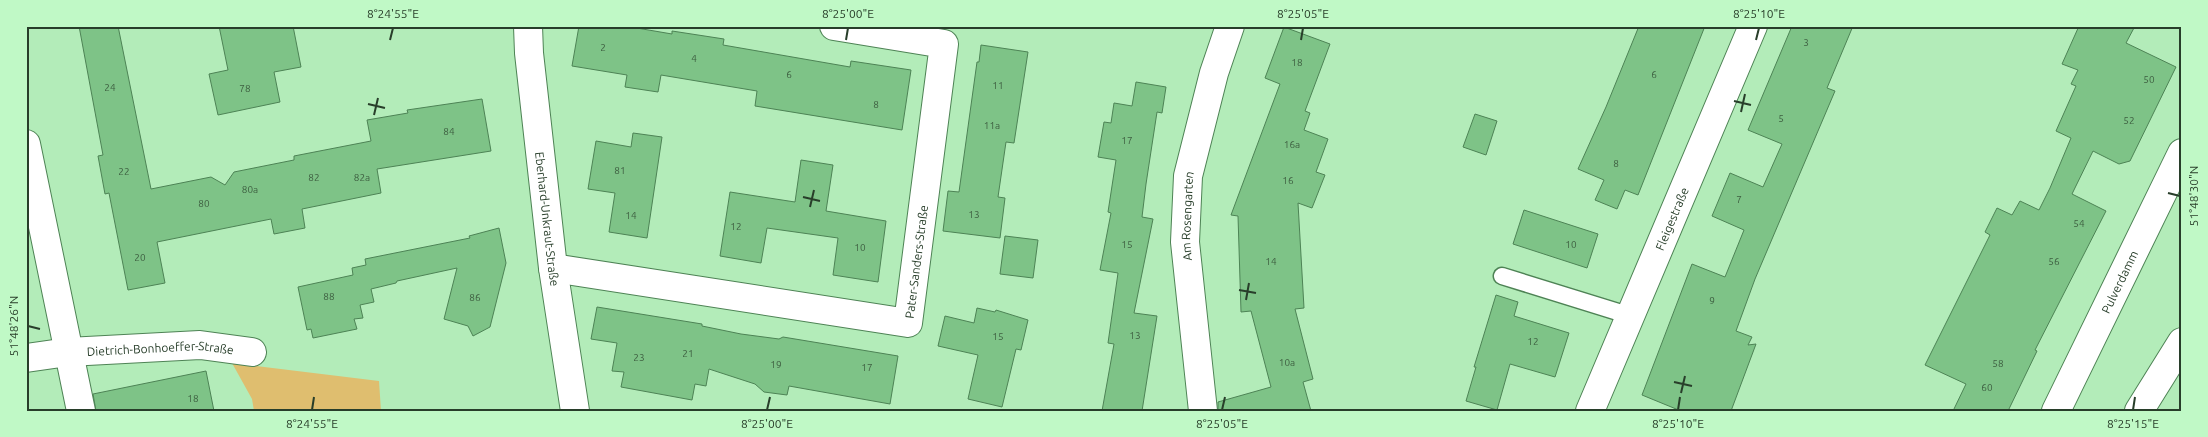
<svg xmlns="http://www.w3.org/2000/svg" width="2208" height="437" viewBox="0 0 2208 437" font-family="Ubuntu,sans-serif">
<rect width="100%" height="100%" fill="#b3ecb9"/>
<path fill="#dfbe6f" d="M 232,363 L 379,381 L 381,411 L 254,411 L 252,399 Z"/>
<path fill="#7ec387" stroke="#4d8355" d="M 79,26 L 118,26 L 151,189 L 211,177 L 225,185 L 234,172 L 294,160 L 294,156 L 371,141 L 367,120 L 408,113 L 407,110 L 482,99 L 491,151 L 377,169 L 381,193 L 302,209 L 305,228 L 274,234 L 271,219 L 157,242 L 165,283 L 128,290 L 109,193 L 105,194 L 98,156 L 103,155 Z
M 219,26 L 293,26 L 301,67 L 274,72 L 280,102 L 218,115 L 209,74 L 228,70 Z
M 579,26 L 625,26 L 672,34 L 672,31 L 724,39 L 723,45 L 850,67 L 851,61 L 911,70 L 902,130 L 755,106 L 757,91 L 661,75 L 658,92 L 625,87 L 627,75 L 572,66 Z
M 1639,26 L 1705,26 L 1638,195 L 1625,190 L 1617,209 L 1595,200 L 1604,180 L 1578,169 L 1606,107 Z
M 1792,26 L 1853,26 L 1827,88 L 1835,91 L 1755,279 L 1736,331 L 1752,337 L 1748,345 L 1756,344 L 1731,411 L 1681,411 L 1642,395 L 1692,264 L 1725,277 L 1744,230 L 1712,216 L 1730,173 L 1763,187 L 1782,144 L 1748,130 Z
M 2079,26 L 2135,26 L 2126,43 L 2176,67 L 2130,161 L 2119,164 L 2093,151 L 2072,194 L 2106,211 L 2035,350 L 2037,351 L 2008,411 L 1953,411 L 1966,384 L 1925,365 L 1990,235 L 1985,232 L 1997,208 L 2012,215 L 2020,201 L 2039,210 L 2050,188 L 2071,138 L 2056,131 L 2076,86 L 2071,84 L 2078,70 L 2062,64 Z
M 1284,27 L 1330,44 L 1305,111 L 1310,113 L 1304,130 L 1328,139 L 1316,172 L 1325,175 L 1312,208 L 1298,203 L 1304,308 L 1295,309 L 1313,379 L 1303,382 L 1311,411 L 1218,411 L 1218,402 L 1271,387 L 1251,311 L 1241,312 L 1238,216 L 1231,215 L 1280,84 L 1265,78 Z
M 981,45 L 1028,52 L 1014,143 L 1006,142 L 998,197 L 1005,198 L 1000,238 L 943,231 L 948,191 L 959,192 L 977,62 L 979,62 Z
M 1136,82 L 1166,87 L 1162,113 L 1157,112 L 1146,184 L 1142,217 L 1153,219 L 1134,313 L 1157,316 L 1142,411 L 1102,411 L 1114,344 L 1108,343 L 1118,273 L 1100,270 L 1111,213 L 1108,212 L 1116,160 L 1098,157 L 1104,122 L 1111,123 L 1114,103 L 1132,106 Z
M 1475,114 L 1497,121 L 1486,155 L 1463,147 Z
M 633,133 L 662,137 L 647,238 L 609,232 L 615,193 L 588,189 L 596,141 L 631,147 Z
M 801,160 L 833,165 L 826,211 L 886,221 L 878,282 L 833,275 L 838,238 L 767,228 L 761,263 L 720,256 L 730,192 L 795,202 Z
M 1524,210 L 1598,234 L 1587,268 L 1513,244 Z
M 499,228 L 506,263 L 490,327 L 473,336 L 468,326 L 444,319 L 457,268 L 397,281 L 396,283 L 371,289 L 374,302 L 360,305 L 363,318 L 354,319 L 357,329 L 313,338 L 311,329 L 307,330 L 298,287 L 353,275 L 352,268 L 366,265 L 365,259 L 470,238 L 469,236 Z
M 1005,236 L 1038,240 L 1033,278 L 1000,274 Z
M 1496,295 L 1518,302 L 1514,316 L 1569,333 L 1555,377 L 1510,364 L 1497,410 L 1466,401 L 1476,367 L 1474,367 Z
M 597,307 L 702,324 L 702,326 L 741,334 L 779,339 L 783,337 L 898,356 L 890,404 L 789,386 L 787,395 L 764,392 L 755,384 L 709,369 L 706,386 L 695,384 L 692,400 L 621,387 L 624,372 L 612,371 L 617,343 L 591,339 Z
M 977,308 L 995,312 L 996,310 L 1028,320 L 1021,350 L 1016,349 L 1002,407 L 968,399 L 978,355 L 938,346 L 945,316 L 974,323 Z
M 206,371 L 214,411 L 96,411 L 93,394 Z"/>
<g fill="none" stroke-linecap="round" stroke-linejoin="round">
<defs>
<path id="lane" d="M 1502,276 L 1631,316"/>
<g id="street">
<path id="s1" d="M 528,26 L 529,53 L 553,268 L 575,411"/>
<path d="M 26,144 L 81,411"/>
<path id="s2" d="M 553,268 L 908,323 L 944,44 L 834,26"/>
<path id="s3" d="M 26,358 L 68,352 L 200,345 L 252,352"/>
<path id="s4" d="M 1203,411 L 1185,242 L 1188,176 L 1214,73 L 1230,26"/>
<path id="s5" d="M 1590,411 L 1753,26"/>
<path id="s6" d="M 2056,411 L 2182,153"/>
<path d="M 2139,411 L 2182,342"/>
</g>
</defs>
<use href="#lane" stroke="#4e8355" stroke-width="19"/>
<use href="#street" stroke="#4e8355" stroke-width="30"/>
<use href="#lane" stroke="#fff" stroke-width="16"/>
<use href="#street" stroke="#fff" stroke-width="28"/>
</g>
<path fill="none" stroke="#283e2a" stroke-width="2" d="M 390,40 L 393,28M 846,40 L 848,28M 1301,40 L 1303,28M 1756,40 L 1759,28M 1734,101 L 1751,105M 368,104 L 385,108M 1741,112 L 1745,94M 374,115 L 378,98M 2168,193 L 2180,196M 803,197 L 820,201M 810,207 L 814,190M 1239,290 L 1256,293M 1246,300 L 1249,283M 28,326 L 40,329M 1674,382 L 1692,386M 1681,393 L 1685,376M 312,410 L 314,397M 767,410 L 770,397M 1222,410 L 1225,397M 1678,410 L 1680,397M 2133,410 L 2135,397"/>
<g text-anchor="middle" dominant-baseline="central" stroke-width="4" stroke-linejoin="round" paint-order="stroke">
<g font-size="10" fill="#3e5f41">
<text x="1806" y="42">3</text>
<text x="603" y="47">2</text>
<text x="694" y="58">4</text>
<text x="1297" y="62">18</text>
<text x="789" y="74">6</text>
<text x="1654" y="74">6</text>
<text x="2149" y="79">50</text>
<text x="998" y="85">11</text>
<text x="110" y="87">24</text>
<text x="245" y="88">78</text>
<text x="876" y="104">8</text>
<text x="1781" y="118">5</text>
<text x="2129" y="120">52</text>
<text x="992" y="125">11a</text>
<text x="449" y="131">84</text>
<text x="1127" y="140">17</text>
<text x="1292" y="144">16a</text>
<text x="1616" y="163">8</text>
<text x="620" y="170">81</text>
<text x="124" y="171">22</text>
<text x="314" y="177">82</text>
<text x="362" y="177">82a</text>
<text x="1288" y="180">16</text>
<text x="250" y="189">80a</text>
<text x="1739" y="199">7</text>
<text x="204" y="203">80</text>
<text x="974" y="214">13</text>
<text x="631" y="215">14</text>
<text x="2079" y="223">54</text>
<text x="736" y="226">12</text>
<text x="1127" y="244">15</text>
<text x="1571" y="244">10</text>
<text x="860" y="247">10</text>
<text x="140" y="257">20</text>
<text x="1271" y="261">14</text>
<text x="2054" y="261">56</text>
<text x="329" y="296">88</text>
<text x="475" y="297">86</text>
<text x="1712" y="300">9</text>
<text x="1135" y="335">13</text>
<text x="998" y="336">15</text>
<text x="1533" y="341">12</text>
<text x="688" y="353">21</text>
<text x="639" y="357">23</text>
<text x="1287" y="362">10a</text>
<text x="1998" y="363">58</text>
<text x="776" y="364">19</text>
<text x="867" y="367">17</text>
<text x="1987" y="387">60</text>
<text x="193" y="398">18</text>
</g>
<g font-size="12" fill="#283e2a" stroke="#c0f9c6">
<text stroke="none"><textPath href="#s4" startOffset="196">Am Rosengarten</textPath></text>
<text stroke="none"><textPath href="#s1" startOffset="194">Eberhard-Unkraut-Straße</textPath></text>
<text stroke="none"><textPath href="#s5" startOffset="209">Fleigestraße</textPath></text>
<text stroke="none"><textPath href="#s2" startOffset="421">Pater-Sanders-Straße</textPath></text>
<text stroke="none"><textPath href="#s6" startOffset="144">Pulverdamm</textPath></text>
<text stroke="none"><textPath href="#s3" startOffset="135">Dietrich-Bonhoeffer-Straße</textPath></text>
</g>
</g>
<rect width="2208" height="437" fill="none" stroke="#c0f9c6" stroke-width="55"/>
<rect x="28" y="28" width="2152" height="382" fill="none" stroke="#283e2a" stroke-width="2"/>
<g font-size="12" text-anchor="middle" fill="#283e2a">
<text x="393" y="18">8°24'55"E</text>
<text x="848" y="18">8°25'00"E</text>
<text x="1303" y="18">8°25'05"E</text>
<text x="1759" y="18">8°25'10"E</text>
<text transform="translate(2194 196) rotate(-90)" y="4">51°48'30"N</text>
<text transform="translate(14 326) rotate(-90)" y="4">51°48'26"N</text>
<text x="312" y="428">8°24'55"E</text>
<text x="767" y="428">8°25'00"E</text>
<text x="1222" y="428">8°25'05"E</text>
<text x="1678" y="428">8°25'10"E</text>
<text x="2133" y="428">8°25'15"E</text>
</g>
</svg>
